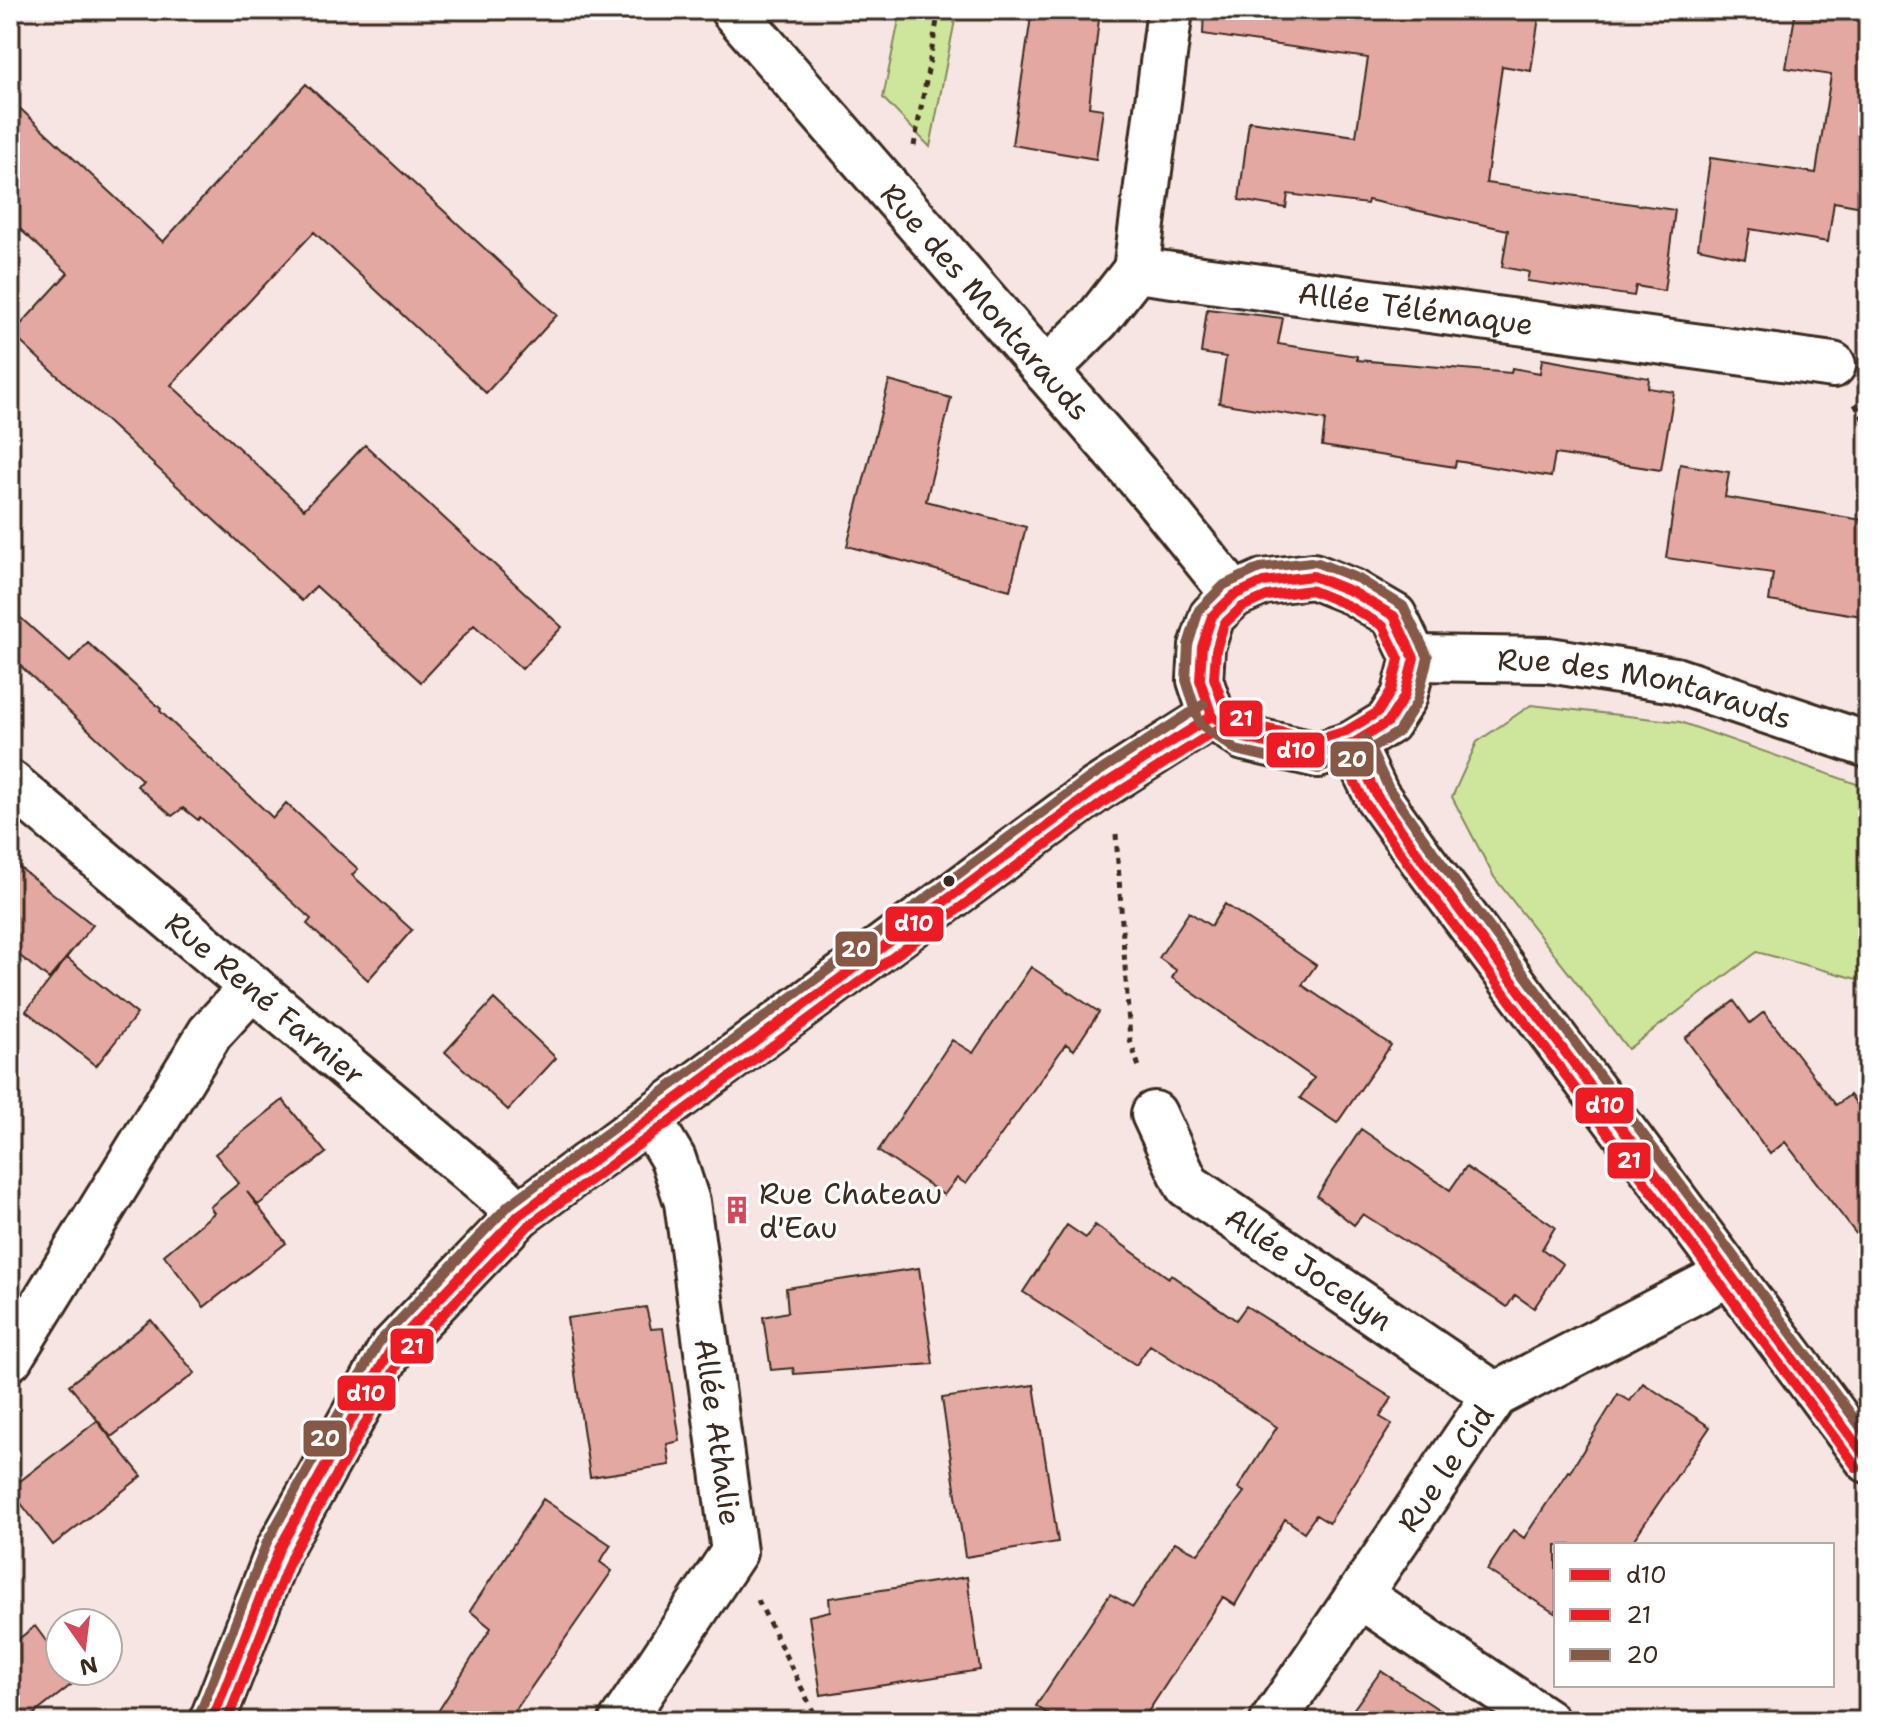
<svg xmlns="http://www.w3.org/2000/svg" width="1878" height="1731" viewBox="0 0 1878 1731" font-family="'Shantell Sans',sans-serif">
<rect width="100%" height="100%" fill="#f6e5e3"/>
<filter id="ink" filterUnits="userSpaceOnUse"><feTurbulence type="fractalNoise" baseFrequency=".0125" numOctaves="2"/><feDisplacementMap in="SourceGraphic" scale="16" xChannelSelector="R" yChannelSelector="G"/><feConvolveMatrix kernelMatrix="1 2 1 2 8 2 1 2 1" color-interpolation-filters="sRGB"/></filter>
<g filter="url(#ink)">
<path fill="#cee69c" stroke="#84885d" stroke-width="2" d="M 901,10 L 957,10 L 930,147 L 883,98 Z
M 1531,705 L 1680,722 L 1868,788 L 1868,982 L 1757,952 L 1628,1049 L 1494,877 L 1452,797 L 1477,742 Z"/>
<path fill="#e2a8a1" stroke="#3b2a1e" stroke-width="2" d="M 1032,10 L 1100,10 L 1089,107 L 1103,109 L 1096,159 L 1012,145 Z
M 1204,10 L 1540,10 L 1531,71 L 1502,66 L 1486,183 L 1675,210 L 1664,291 L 1636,286 L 1634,296 L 1527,281 L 1529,272 L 1502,267 L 1508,230 L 1368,200 L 1367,204 L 1288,194 L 1286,208 L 1239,200 L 1249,121 L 1356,136 L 1368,58 L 1203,34 Z
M 1796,10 L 1868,10 L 1868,208 L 1834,202 L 1828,242 L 1750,229 L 1745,258 L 1698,248 L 1710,158 L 1816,173 L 1831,75 L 1786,68 Z
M 306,84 L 557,315 L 486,393 L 314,232 L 171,385 L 304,509 L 365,445 L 562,627 L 522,669 L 474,625 L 421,682 L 316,586 L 302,601 L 12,334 L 68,273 L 10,220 L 10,99 L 163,242 Z
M 1207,309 L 1283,318 L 1278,344 L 1357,356 L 1357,360 L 1511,373 L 1512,368 L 1540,373 L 1542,359 L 1649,378 L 1648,388 L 1674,392 L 1661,470 L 1555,454 L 1551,477 L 1456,461 L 1455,467 L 1322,446 L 1325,420 L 1219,403 L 1226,357 L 1201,353 Z
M 889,381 L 951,398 L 926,501 L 1026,527 L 1010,590 L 847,546 Z
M 1680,464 L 1729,472 L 1725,497 L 1868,521 L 1868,617 L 1769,601 L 1773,573 L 1666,558 Z
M 13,611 L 70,662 L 88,643 L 161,709 L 160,711 L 273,818 L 286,803 L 358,869 L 352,875 L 412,930 L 368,980 L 307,924 L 311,919 L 200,817 L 198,820 L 183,808 L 172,816 L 137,786 L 142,780 L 10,656 L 10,614 Z
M 10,860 L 93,925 L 49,979 L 10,948 Z
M 1225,904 L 1316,965 L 1302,985 L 1391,1045 L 1337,1123 L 1300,1098 L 1314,1078 L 1172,978 L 1176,970 L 1159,958 L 1189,912 L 1211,926 Z
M 67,958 L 137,1014 L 96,1066 L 26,1011 Z
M 1031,967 L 1099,1012 L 1074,1050 L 1066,1044 L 966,1184 L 957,1178 L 944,1195 L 878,1151 L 952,1040 L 973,1053 Z
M 494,999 L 556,1058 L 508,1110 L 445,1052 Z
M 1734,1001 L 1750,1023 L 1764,1012 L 1836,1105 L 1850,1095 L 1868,1119 L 1868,1249 L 1785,1142 L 1770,1154 L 1685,1038 Z
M 283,1100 L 326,1153 L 258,1205 L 247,1192 L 286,1243 L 204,1307 L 164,1255 L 214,1213 L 210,1207 L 239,1183 L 215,1154 Z
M 1361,1129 L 1450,1190 L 1466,1167 L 1555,1227 L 1542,1249 L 1563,1264 L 1534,1308 L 1515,1295 L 1507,1307 L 1363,1214 L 1354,1225 L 1317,1196 Z
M 1067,1225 L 1086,1238 L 1095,1225 L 1169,1278 L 1171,1275 L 1236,1320 L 1246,1306 L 1392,1398 L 1380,1417 L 1392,1424 L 1329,1523 L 1316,1515 L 1304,1532 L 1285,1519 L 1235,1605 L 1223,1597 L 1142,1721 L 1059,1721 L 1036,1706 L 1110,1594 L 1133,1607 L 1175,1542 L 1198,1554 L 1244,1492 L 1238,1488 L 1277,1427 L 1150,1345 L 1136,1365 L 1023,1292 Z
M 919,1268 L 933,1364 L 794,1374 L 793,1368 L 771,1370 L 763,1317 L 788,1312 L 786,1288 Z
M 646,1307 L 651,1329 L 663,1328 L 680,1441 L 667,1444 L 670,1465 L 590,1477 L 567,1318 Z
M 151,1320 L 195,1373 L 111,1437 L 69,1385 Z
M 1643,1383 L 1710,1427 L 1630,1545 L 1556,1545 L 1556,1614 L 1487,1570 L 1513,1530 L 1524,1538 L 1568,1471 L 1570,1472 L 1618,1394 L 1630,1401 Z
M 1034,1385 L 1058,1542 L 965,1557 L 942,1398 Z
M 97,1421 L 142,1476 L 53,1545 L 10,1489 Z
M 543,1499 L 611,1545 L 600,1562 L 612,1571 L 508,1721 L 432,1721 L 491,1628 L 470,1611 Z
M 967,1577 L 980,1670 L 821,1695 L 809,1616 L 830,1611 L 829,1598 Z
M 35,1626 L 60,1660 L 60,1671 L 69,1671 L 76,1681 L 25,1721 L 10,1721 L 10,1646 Z
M 1381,1671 L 1456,1721 L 1345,1721 Z"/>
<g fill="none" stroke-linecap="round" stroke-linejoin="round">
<defs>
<g id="minor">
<path d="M 1136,270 L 1170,10"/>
<path id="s1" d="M 1046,371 L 1097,320 L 1136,270 L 1833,365"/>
<path id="s2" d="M 1414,658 L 1549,660 L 1675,680 L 1868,745"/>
<path id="s3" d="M 10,783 L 500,1196 L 519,1215"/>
<path id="s4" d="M 1154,1114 L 1187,1185 L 1495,1395"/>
<path d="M 10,1358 L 210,1033 L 252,987"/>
<path d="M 1359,1595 L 1546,1721"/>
<path d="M 212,1721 L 279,1549 L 391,1349 L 519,1215 L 1097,789 L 1212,716"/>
<path d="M 622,1721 L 734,1552 L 687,1202 L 673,1159 L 649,1119"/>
<path id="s5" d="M 1273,1721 L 1495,1395 L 1730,1273"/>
</g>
<g id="tertiary">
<path id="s6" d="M 733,10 L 1153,494 L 1234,595"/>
<path d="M 1313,576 L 1353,592 L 1394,616 L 1414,658 L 1404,697 L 1388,722 L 1352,744 L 1318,755 L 1244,738 L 1212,716 L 1200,680 L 1202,647 L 1212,616 L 1234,595 L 1263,582 Z"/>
<path d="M 1352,744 L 1377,796 L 1421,858 L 1868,1460"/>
</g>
</defs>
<use href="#minor" stroke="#3b2a1e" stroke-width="50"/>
<use href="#tertiary" stroke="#3b2a1e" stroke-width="50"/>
<path stroke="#3b2a1e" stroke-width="5" stroke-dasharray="6 6" stroke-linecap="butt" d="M 914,146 L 939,10
M 1855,404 L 1868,427
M 1116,834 L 1130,1040 L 1140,1070
M 758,1600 L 818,1721"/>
<use href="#minor" stroke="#fff" stroke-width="44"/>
<use href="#tertiary" stroke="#fff" stroke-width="44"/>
<defs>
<path id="bus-1" d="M 1313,576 L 1353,592 L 1394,616 L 1414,658 L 1404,697 L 1388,722 L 1352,744 L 1318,755 L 1244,738 L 1212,716 L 1200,680 L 1202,647 L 1212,616 L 1234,595 L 1263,582 Z
M 1352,744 L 1377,796 L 1421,858 L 1868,1460
M 212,1721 L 279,1549 L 391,1349 L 519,1215 L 1097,789 L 1212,716"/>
<path id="bus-2" d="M 1311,590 L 1347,605 L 1383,626 L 1399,659 L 1391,691 L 1378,712 L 1346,731 L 1317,740 L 1250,725 L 1224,707 L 1214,678 L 1216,650 L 1224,624 L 1242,607 L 1267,596 Z
M 1339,750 L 1365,803 L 1410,866 L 1857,1468
M 227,1721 L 292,1555 L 402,1357 L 528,1226 L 1105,801 L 1220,728"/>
<path id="bus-3" d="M 1311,562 L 1260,568 L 1224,585 L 1199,610 L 1188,645 L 1186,680 L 1200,724 L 1236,750 L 1318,769 L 1358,757 L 1398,732 L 1417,702 L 1428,657 L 1403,606 L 1359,579 L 1318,563
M 1365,738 L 1389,789 L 1432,850 L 1868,1437
M 199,1716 L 267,1542 L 379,1342 L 509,1205 L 1089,778 L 1204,704"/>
</defs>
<use href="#bus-1" stroke="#fff" stroke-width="16"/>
<use href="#bus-2" stroke="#fff" stroke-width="16"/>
<use href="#bus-3" stroke="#fff" stroke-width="16"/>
<use href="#bus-1" stroke="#ed1c24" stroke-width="10"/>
<use href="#bus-2" stroke="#ed1c24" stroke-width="10"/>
<use href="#bus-3" stroke="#855946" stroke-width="10"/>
</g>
</g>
<defs>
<symbol id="building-bare" viewBox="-9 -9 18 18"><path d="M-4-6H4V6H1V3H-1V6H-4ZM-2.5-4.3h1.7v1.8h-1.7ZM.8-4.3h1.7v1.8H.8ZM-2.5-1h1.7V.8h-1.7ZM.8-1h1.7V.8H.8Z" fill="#d1495b" stroke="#fff" stroke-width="2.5" paint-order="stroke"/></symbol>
</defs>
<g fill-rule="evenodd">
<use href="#building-bare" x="717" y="1190" width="40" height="40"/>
</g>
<circle fill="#3b2a1e" stroke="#fff" stroke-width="3" cx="949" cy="881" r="7"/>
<g text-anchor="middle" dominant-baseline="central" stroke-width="6" stroke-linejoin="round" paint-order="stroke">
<g font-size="30" fill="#3b2a1e" stroke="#fff">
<text stroke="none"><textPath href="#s6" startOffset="386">Rue des Montarauds</textPath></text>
<text stroke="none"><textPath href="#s1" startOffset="418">Allée Télémaque</textPath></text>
<text stroke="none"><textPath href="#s2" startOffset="234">Rue des Montarauds</textPath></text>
<text stroke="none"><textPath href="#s3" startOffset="334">Rue René Farnier</textPath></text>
<text stroke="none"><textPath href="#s4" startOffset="226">Allée Jocelyn</textPath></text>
<text transform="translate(718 1432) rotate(82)">Allée Athalie</text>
<text stroke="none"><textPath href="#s5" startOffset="306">Rue le Cid</textPath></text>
</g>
<g font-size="30" fill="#3b2a1e" stroke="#fff" text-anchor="start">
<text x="759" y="1193">Rue Chateau<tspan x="759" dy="34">d'Eau</tspan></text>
</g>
</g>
<g stroke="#fff" stroke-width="3">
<rect x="1218" y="699" width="46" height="39" rx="8" fill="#ed1c24"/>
<rect x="1265" y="731" width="61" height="38" rx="8" fill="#ed1c24"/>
<rect x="1329" y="740" width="46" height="38" rx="8" fill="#855946"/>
<rect x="884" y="905" width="61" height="38" rx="8" fill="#ed1c24"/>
<rect x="834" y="930" width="45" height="38" rx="8" fill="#855946"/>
<rect x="1574" y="1086" width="61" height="39" rx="8" fill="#ed1c24"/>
<rect x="1606" y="1141" width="46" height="39" rx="8" fill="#ed1c24"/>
<rect x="389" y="1327" width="46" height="38" rx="8" fill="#ed1c24"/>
<rect x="336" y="1374" width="61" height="38" rx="8" fill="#ed1c24"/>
<rect x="302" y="1419" width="46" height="39" rx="8" fill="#855946"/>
</g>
<g font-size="22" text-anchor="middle" font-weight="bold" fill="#fff">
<text x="1241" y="726">21</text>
<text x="1296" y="758">d10</text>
<text x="1352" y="767">20</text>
<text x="914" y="931">d10</text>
<text x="856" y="957">20</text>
<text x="1605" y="1113">d10</text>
<text x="1629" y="1168">21</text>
<text x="412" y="1354">21</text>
<text x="366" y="1401">d10</text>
<text x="325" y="1446">20</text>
</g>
<rect width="1878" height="1731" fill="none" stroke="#fff" stroke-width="40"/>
<rect x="20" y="20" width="1838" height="1691" fill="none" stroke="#3b2a1e" stroke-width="3" filter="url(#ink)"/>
<rect x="1554" y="1543" width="280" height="144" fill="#ffffff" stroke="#b1aaa5" stroke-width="2"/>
<rect x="1570" y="1569" width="40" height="12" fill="#ed1c24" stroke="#b1aaa5" stroke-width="2"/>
<text x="1626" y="1583" font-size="24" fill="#3b2a1e">d10</text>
<rect x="1570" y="1609" width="40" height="12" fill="#ed1c24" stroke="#b1aaa5" stroke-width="2"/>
<text x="1626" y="1623" font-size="24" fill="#3b2a1e">21</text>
<rect x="1570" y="1649" width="40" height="12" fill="#855946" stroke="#b1aaa5" stroke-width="2"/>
<text x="1626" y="1663" font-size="24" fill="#3b2a1e">20</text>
<g transform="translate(84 1647) rotate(166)"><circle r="38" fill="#ffffff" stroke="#b1aaa5" stroke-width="2"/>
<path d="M0-6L14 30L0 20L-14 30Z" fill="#d1495b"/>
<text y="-12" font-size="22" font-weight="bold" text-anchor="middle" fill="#3b2a1e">N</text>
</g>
</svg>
